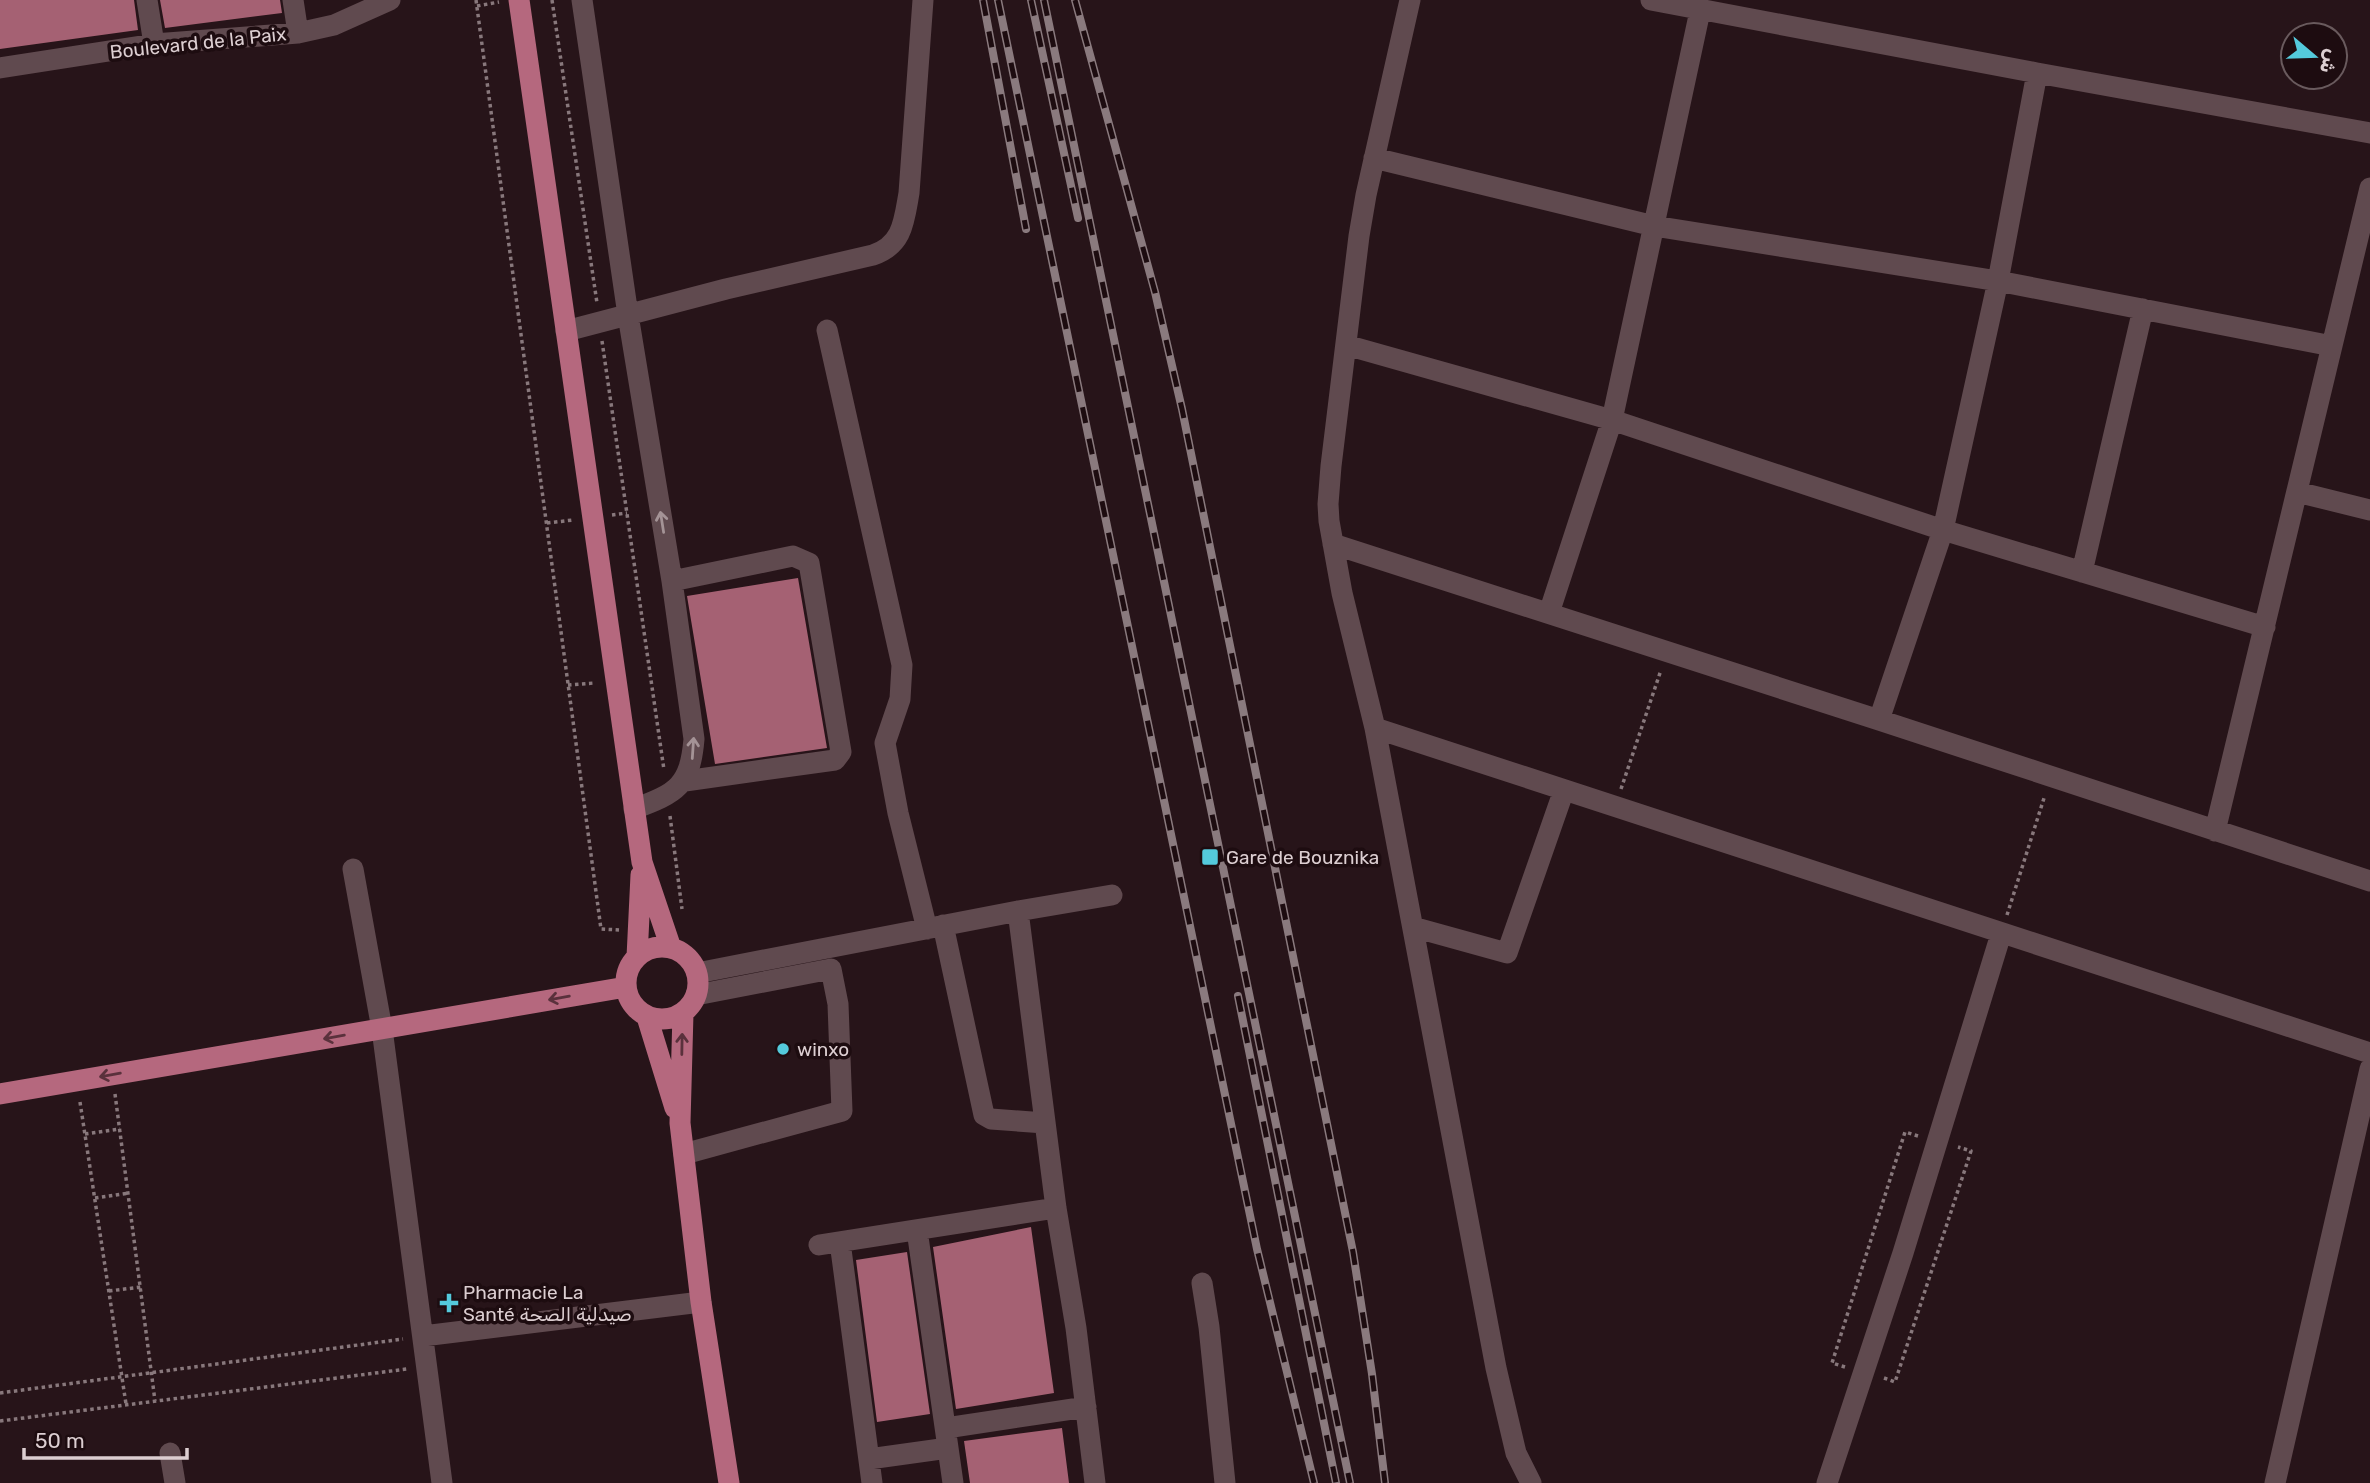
<svg xmlns="http://www.w3.org/2000/svg" width="2370" height="1483" viewBox="0 0 2370 1483" font-family="Rubik,'Noto Naskh Arabic',sans-serif">
<rect width="100%" height="100%" fill="#271419"/>
<path fill="#a56173" d="M 0,0 L 134,0 L 138,30 L 0,49 Z
M 160,0 L 280,0 L 282,13 L 165,28 Z
M 798,578 L 827,748 L 715,764 L 687,596 Z
M 1031,1227 L 1054,1393 L 956,1409 L 933,1247 Z
M 907,1252 L 930,1414 L 877,1422 L 856,1260 Z
M 1062,1428 L 1069,1483 L 970,1483 L 964,1441 Z"/>
<g fill="none" stroke-linecap="round" stroke-linejoin="round">
<path stroke="#88787c" stroke-width="3.5" stroke-dasharray="3.5 3.5" stroke-linecap="butt" d="M 476,0 L 601,929 L 619,930
M 552,0 L 597,303
M 477,6 L 499,2
M 602,341 L 664,770
M 612,515 L 627,513
M 547,523 L 573,520
M 568,685 L 594,683
M 1621,789 L 1661,670
M 670,816 L 682,909
M 2007,915 L 2045,795
M 115,1094 L 155,1401
M 80,1102 L 126,1404
M 85,1134 L 120,1129
M 95,1198 L 129,1193
M 109,1291 L 141,1287
M 1845,1367 L 1832,1363 L 1905,1132 L 1918,1136
M 1884,1378 L 1895,1382 L 1971,1151 L 1958,1147
M 0,1393 L 403,1339
M 0,1421 L 407,1369"/>
<path stroke="#604a4f" stroke-width="21" d="M 147,0 L 154,44
M 293,0 L 298,33
M 582,0 L 628,315 L 672,581 L 694,739 C 690,786 677,793 634,809
M 1410,0 L 1366,195 L 1359,236 L 1331,466 L 1328,504 L 1329,521 L 1342,593 L 1375,728 L 1496,1368 L 1516,1453 L 1531,1483
M 1651,0 L 2037,73 L 2370,133
M 0,68 L 154,44 L 298,33 L 334,25 L 390,0
M 1374,158 L 1654,226 L 1998,281 L 2332,346
M 827,330 L 902,665 L 900,699 L 885,743 L 898,813 L 927,929
M 566,331 L 726,289 L 873,255 C 903,245 904,221 909,193 L 923,0
M 1346,345 L 1612,420 L 1943,530 L 2265,627
M 2297,492 L 2370,510
M 1333,544 L 1879,720 L 2370,881
M 2082,572 L 2143,309
M 672,581 L 793,556 L 809,563 L 841,752 L 835,760 L 685,781
M 1549,613 L 1612,420 L 1700,11
M 1879,720 L 1943,530 L 1998,281 L 2037,73
M 1375,728 L 2370,1053
M 2215,831 L 2370,188
M 353,869 L 382,1029 L 442,1483
M 1018,911 L 1056,1208 L 1076,1328 L 1095,1483
M 943,925 L 984,1115 L 991,1119 L 1045,1123
M 1413,927 L 1507,953 L 1564,790
M 697,973 L 1018,911 L 1112,895
M 684,1154 L 842,1111 L 838,1004 L 831,969 L 696,995
M 917,1230 L 953,1483
M 840,1242 L 872,1483
M 819,1245 L 1056,1208
M 1202,1283 L 1209,1327 L 1225,1483
M 423,1336 L 701,1302
M 946,1428 L 1086,1407
M 170,1453 L 175,1483
M 869,1459 L 948,1448
M 1827,1483 L 1903,1253 L 2001,934
M 2275,1483 L 2370,1069"/>
<path stroke="#b5687e" stroke-width="21" d="M 519,0 L 642,862 L 671,948
M626 983a36 36 0 1 1 72 0a36 36 0 1 1-72 0Z
M 637,957 L 641,875
M 683,1013 L 680,1123 L 701,1302 L 729,1483
M 647,1017 L 675,1108
M 0,1094 L 626,987"/>
<defs>
<path id="rail" d="M 983,0 L 1026,229
M 998,0 L 1257,1249 L 1314,1483
M 1031,0 L 1078,218
M 1044,0 L 1350,1483
M 1075,0 L 1155,292 L 1182,409 L 1353,1252 L 1372,1374 L 1385,1483
M 1238,996 L 1336,1483"/>
</defs>
<use href="#rail" stroke="#8a7a7e" stroke-width="8"/>
<use href="#rail" stroke="#1d0c10" stroke-width="5" stroke-dasharray="16" stroke-linecap="butt"/>
</g>
<defs><path id="oneway-shaft" d="M-6 0H5M1.5-3L5.5 0L1.5 3" fill="none" stroke-width="1.6" stroke-linecap="round" stroke-linejoin="round" transform="scale(1.75)"/></defs>
<g stroke="#a49396">
<use href="#oneway-shaft" transform="translate(662 522) rotate(-99)"/>
<use href="#oneway-shaft" transform="translate(693 748) rotate(-86)"/>
</g>
<g stroke="#5a313c">
<use href="#oneway-shaft" transform="translate(559 998) rotate(170)"/>
<use href="#oneway-shaft" transform="translate(334 1037) rotate(170)"/>
<use href="#oneway-shaft" transform="translate(682 1044) rotate(-89)"/>
<use href="#oneway-shaft" transform="translate(110 1075) rotate(170)"/>
</g>
<g fill="#54cadc" stroke="#1d0c10" stroke-width="2.5">
<rect x="1201" y="848" width="18" height="18" rx="3.5"/>
<circle cx="783" cy="1049" r="7"/>
<path d="M445.5 1292.5h7v7h7v7h-7v7h-7v-7h-7v-7h7z"/>
</g>
<g text-anchor="middle" dominant-baseline="central" stroke-width="7" stroke-linejoin="round" paint-order="stroke">
<g font-size="19" fill="#dcced1" stroke="#1d0c10">
<text transform="translate(198 43) rotate(-6)">Boulevard de la Paix</text>
</g>
<g font-size="19" fill="#dcced1" stroke="#1d0c10" text-anchor="start">
<text x="1226" y="857">Gare de Bouznika</text>
<text x="797" y="1049">winxo</text>
<text x="463" y="1292">Pharmacie La<tspan x="463" dy="22">Santé صيدلية الصحة</tspan></text>
</g>
</g>
<g transform="translate(2314 56) rotate(109)"><circle r="33" fill="#1d0c10" stroke="#695a5d" stroke-width="2"/>
<path d="M0-5L12 26L0 18L-12 26Z" fill="#54cadc"/>
<text y="-10" font-size="19" font-weight="bold" text-anchor="middle" fill="#dcced1">ش</text>
</g>
<path d="M24 1448v10h163v-10" fill="none" stroke="#dcced1" stroke-width="3.5"/>
<text x="35" y="1448" font-size="21" fill="#dcced1" stroke="#1d0c10" stroke-width="5" paint-order="stroke">50 m</text>
</svg>
